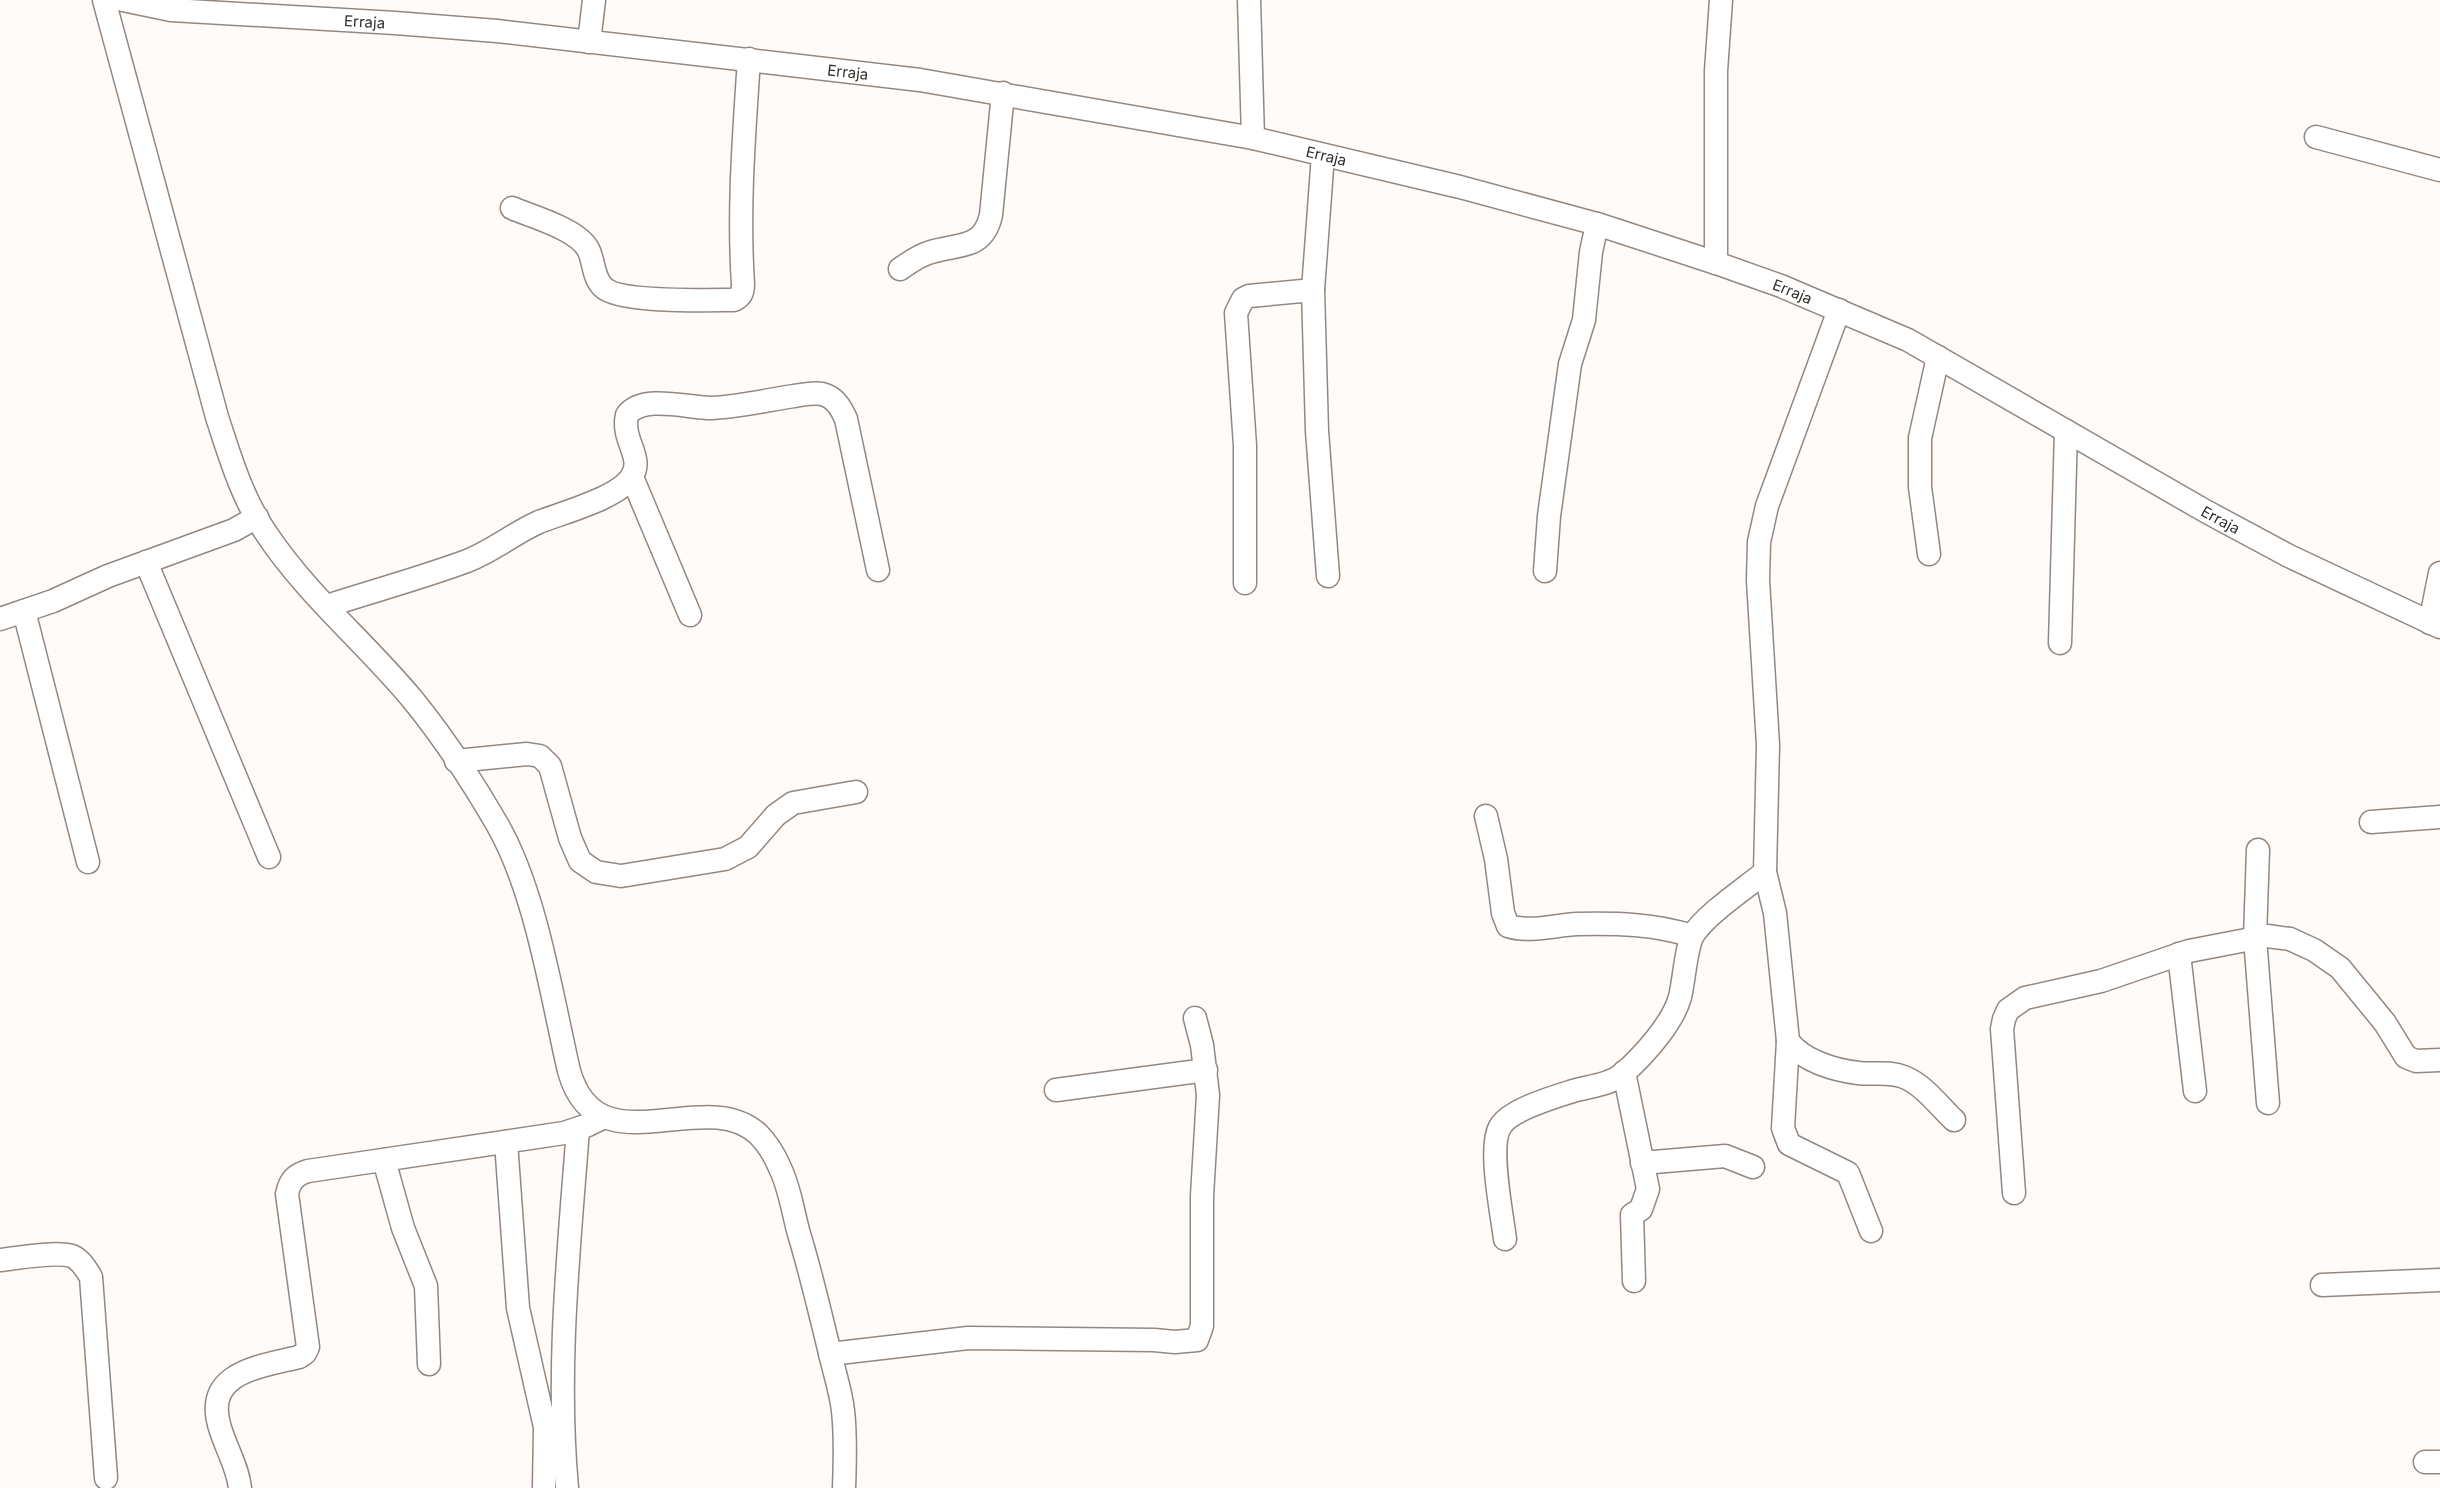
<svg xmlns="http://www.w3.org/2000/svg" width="2440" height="1488" viewBox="0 0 2440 1488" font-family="Inter,sans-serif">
<rect width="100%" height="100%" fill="#fefbf9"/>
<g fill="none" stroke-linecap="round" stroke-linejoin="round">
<defs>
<g id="minor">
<path d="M 104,0 L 217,417 C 230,457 242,498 266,533 C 307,595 366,643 413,700 C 444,738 472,781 497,824 C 536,892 551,993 569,1071 C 597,1171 704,1084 758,1134 C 767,1143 775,1156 780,1168 C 790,1188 793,1213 799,1234 C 811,1273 820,1313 830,1353 C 834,1372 841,1391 843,1411 C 846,1436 845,1462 844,1488"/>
<path id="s1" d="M 123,0 L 171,10 L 395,23 L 497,31 L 920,80 L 1253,138 L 1460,187 L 1597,224 L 1716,263 L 1781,286 L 1908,340 L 2207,512 L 2289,556 L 2440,627"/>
<path d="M 1249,0 L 1253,138"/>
<path d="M 589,42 L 594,0"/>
<path d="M 2316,137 L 2440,170"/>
<path d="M 1323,155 L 1313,290 L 1317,431 L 1328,576"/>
<path d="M 512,208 C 533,217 577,229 588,249 C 594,260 593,278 603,287 C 618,303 708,300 734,300 C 741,296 743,293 743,284 C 738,209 744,135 749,59"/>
<path d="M 1716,263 L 1716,71 L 1721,0"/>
<path d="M 900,269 C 909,263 918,256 928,253 C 957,243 983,251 991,215 L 1003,93"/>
<path d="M 632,477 L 690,615"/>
<path d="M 1929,554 L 1920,487 L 1920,438 L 1938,357"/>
<path d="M 146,562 L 269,857"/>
<path d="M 1545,571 L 1549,516 L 1570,364 L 1584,320 L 1591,252 L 1597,224"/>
<path d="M 1245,583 L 1245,446 L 1236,313 L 1243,299 L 1249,296 L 1313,290"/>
<path d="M 327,606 C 373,591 421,578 467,561 C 493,551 514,533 539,522 C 564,512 619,498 632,476 C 644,457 621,440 627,415 C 643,394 688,408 711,408 C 738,407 767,400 794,396 C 802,395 813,392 822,394 C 835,397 841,408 846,419 L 878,570"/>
<path d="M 24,611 L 88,862"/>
<path d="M 0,619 L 53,601 L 108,576 L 234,530 L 257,517"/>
<path d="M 2430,623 L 2440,573"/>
<path d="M 2060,643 L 2066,431"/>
<path d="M 456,761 L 527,754 L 540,756 L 550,766 L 570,838 L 580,861 L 596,872 L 621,876 L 725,859 L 748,847 L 776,815 L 793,803 L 856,792"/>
<path d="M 1486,816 L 1496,859 L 1503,913 L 1508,926 C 1530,933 1555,925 1577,924 C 1616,923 1655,924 1692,936"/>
<path d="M 2371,822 L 2440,817"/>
<path d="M 2258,850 L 2255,938 L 2268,1103"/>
<path d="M 1765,872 L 1775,913 L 1788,1041 C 1803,1061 1834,1070 1858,1073 C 1874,1075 1889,1071 1904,1077 C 1924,1085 1939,1106 1954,1120"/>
<path d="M 2179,954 L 2195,1091"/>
<path d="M 1788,1041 L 1783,1128 L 1789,1144 L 1848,1173 L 1871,1231"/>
<path d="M 1624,1072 L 1648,1189 L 1641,1209 L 1632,1215 L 1634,1281"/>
<path d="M 1056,1090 L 1206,1070"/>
<path d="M 506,1142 L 518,1308 L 545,1427 L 544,1488"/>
<path d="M 384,1160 L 403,1228 L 426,1286 L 429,1364"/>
<path d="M 1642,1163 L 1725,1156 L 1753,1167"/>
<path d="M 2014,1193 L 2002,1029 L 2004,1019 L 2008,1010 L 2025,998 L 2101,981 L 2189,951 L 2267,936 L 2290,939 L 2314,950 L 2340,968 L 2385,1023 L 2406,1057 L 2416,1061 L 2440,1060"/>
<path d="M 1505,1239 C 1502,1214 1488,1147 1500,1127 C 1509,1110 1554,1097 1573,1091 C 1590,1086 1610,1085 1624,1073 C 1644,1055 1673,1023 1680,997 C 1684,981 1686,947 1693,935 C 1706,914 1746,888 1765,872 L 1768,745 L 1758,580 L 1759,542 L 1767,506 L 1839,310"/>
<path d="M 0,1260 C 19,1258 55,1251 72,1256 C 81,1260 86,1269 91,1277 L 106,1478"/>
<path d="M 2322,1285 L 2440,1280"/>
<path d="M 830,1354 L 968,1338 L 1154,1340 L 1175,1342 L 1197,1340 L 1202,1326 L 1202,1196 L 1208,1095 L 1202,1045 L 1195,1018"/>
<path d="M 2425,1462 L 2440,1462"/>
<path d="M 240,1488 C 238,1468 227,1450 221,1431 C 201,1373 257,1367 299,1357 L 305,1353 L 308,1347 L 287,1194 C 290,1180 295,1175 308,1171 L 564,1133 L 588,1125 L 604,1117"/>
<path d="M 567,1488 C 556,1368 569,1249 578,1129"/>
</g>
</defs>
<use href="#minor" stroke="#938880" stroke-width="25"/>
<use href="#minor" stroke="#fff" stroke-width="22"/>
</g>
<g text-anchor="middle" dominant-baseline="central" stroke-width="6" stroke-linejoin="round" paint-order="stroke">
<g font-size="15" fill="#302c28" stroke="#fff">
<text stroke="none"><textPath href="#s1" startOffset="243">Erraja</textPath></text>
<text stroke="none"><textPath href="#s1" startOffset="729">Erraja</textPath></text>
<text stroke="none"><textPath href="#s1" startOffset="1215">Erraja</textPath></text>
<text stroke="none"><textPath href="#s1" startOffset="1701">Erraja</textPath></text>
<text stroke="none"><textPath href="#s1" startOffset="2187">Erraja</textPath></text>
</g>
</g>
</svg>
